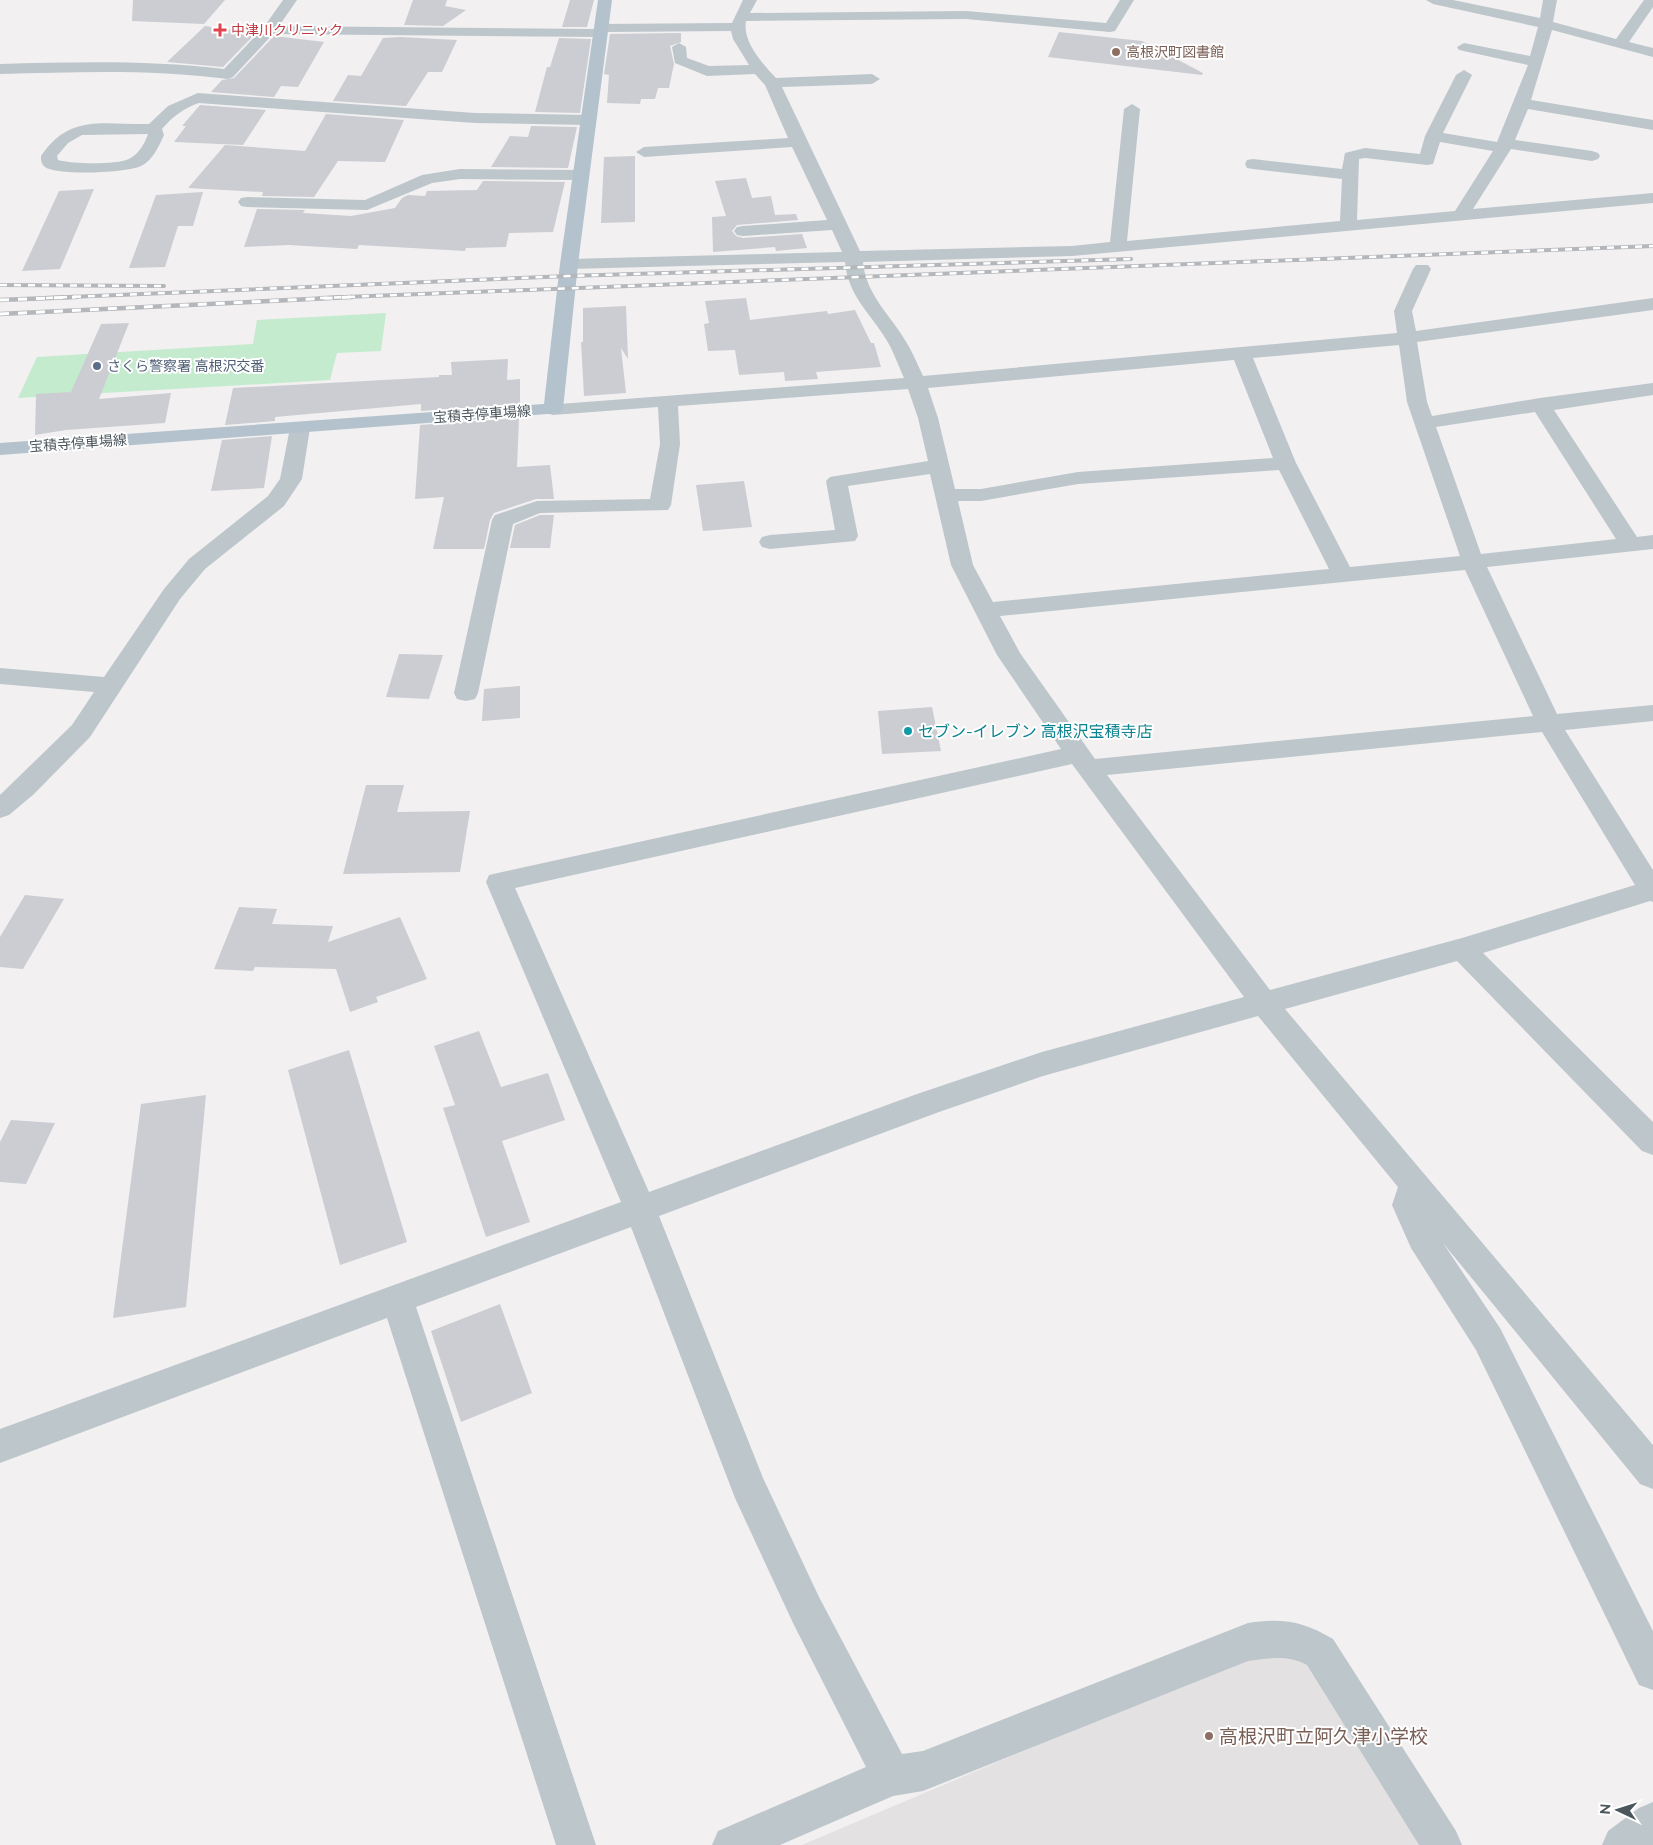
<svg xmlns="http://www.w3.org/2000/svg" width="1653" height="1845" viewBox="0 0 1653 1845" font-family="Raleway,'Noto Sans JP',sans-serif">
<rect width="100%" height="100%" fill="#f2f0f1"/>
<path fill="#e3e1e2" d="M 1256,1652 L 1315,1665 L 1426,1845 L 802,1845 Z"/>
<path fill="#c4ebce" d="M 386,313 L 381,351 L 337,353 L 330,380 L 18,398 L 37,357 L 253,344 L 257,320 Z"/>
<path fill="#cbcdd2" d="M 133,0 L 225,0 L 204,24 L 132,21 Z
M 413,0 L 447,0 L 445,6 L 466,10 L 443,26 L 404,25 Z
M 570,0 L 594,0 L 587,27 L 562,27 Z
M 205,26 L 256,33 L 223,67 L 167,62 Z
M 1059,32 L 1142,41 L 1203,73 L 1202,75 L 1048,57 Z
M 681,33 L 681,42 L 670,46 L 674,64 L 669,88 L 658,88 L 655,99 L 641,99 L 640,104 L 607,103 L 609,75 L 604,74 L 610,34 Z
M 274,36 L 324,42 L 298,87 L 281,86 L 274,97 L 211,92 L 222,80 L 234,78 Z
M 400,37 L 457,40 L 442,72 L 428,72 L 406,106 L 333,101 L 348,75 L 361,76 L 383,38 Z
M 559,38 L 591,39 L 580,113 L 535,112 L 547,67 L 550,67 Z
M 200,105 L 266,110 L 243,145 L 174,142 L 186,126 L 182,126 Z
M 326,114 L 404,120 L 385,162 L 338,161 L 314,197 L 262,196 L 263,192 L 188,188 L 225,145 L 305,151 Z
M 531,126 L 577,127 L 568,168 L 491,167 L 510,136 L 528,137 Z
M 635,156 L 635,222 L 601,223 L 604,157 Z
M 746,178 L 752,198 L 771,196 L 775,215 L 796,214 L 798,220 L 737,225 L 732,231 L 736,236 L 743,238 L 802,234 L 807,248 L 776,251 L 775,247 L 713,252 L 712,217 L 726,216 L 715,181 Z
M 483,181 L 565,182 L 553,232 L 509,233 L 506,247 L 466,248 L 465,251 L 359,245 L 357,249 L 289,245 L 244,247 L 257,209 L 305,210 L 303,213 L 351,216 L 395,208 L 402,198 L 408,195 L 425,196 L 427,191 L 477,190 Z
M 94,189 L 60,269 L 22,271 L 59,191 Z
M 203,192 L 193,226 L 178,226 L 165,267 L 129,268 L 156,195 Z
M 746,298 L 750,320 L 827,311 L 828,314 L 855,310 L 871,343 L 874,343 L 881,367 L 816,372 L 818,379 L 785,381 L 784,372 L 739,375 L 735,350 L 708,351 L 704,324 L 709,323 L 705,301 Z
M 626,306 L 628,359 L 621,348 L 626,393 L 584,396 L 581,342 L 583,342 L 583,308 Z
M 129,323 L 99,399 L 171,393 L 165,423 L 66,430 L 35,435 L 36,394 L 71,392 L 101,324 Z
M 508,359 L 507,380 L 520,379 L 520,404 L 421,411 L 421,404 L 275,417 L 275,421 L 225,425 L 233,388 L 439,377 L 439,375 L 452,375 L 451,362 Z
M 519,418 L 517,467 L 550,465 L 554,499 L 536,499 L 494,513 L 490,520 L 484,549 L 433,549 L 444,497 L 415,499 L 420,425 Z
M 272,436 L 264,488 L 211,491 L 222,440 Z
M 744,481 L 752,527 L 703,531 L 696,485 Z
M 540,515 L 554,515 L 550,548 L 510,548 L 515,525 Z
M 399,654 L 443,655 L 429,699 L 386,697 Z
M 520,686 L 520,718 L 482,721 L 484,689 Z
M 932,707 L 941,751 L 882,754 L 878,711 Z
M 366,785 L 404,785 L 397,812 L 470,811 L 460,872 L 343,874 Z
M 25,895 L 64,899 L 23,969 L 0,967 L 0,937 Z
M 239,907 L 277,909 L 272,924 L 333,926 L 328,942 L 400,917 L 427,979 L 376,997 L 378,1002 L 350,1012 L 336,969 L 255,967 L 253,971 L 214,969 Z
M 479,1031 L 501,1087 L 548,1073 L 565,1120 L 502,1141 L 530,1222 L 486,1237 L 443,1108 L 455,1105 L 434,1046 Z
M 349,1050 L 407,1242 L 340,1265 L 288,1070 Z
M 206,1095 L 186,1307 L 113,1318 L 141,1104 Z
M 11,1120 L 55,1123 L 26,1184 L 0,1182 L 0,1142 Z
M 500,1304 L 532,1393 L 461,1422 L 431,1331 Z"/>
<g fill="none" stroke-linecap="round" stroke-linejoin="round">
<path fill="#bdc6cb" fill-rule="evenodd" d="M 283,0 L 297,0 L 279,26 L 594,29 L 596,25 L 601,24 L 732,23 L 743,0 L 757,0 L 750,13 L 966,11 L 1106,23 L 1120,0 L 1134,0 L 1115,31 L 1110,32 L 966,19 L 746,21 C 742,42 763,64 776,78 L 872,74 L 880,79 L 872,84 L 782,87 L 860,251 L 1072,246 L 1110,242 L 1124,109 L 1132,104 L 1140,109 L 1127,241 L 1340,221 L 1342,179 L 1253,169 L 1247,168 L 1245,164 L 1247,160 L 1253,159 L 1342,169 L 1345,153 L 1365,148 L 1420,154 L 1425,136 L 1456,75 L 1464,70 L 1472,75 L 1443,133 L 1497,142 L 1528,65 L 1459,50 L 1457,47 L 1464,43 L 1530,56 L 1538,27 L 1433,4 L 1426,0 L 1453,0 L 1540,18 L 1543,0 L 1557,0 L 1553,22 L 1616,39 L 1644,0 L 1653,0 L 1653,7 L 1629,42 L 1653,48 L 1653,57 L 1552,30 L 1531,100 L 1653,120 L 1653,130 L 1528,109 L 1515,140 L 1592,151 L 1598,153 L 1600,156 L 1598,159 L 1592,161 L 1511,149 L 1473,209 L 1653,193 L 1653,203 L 1072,256 L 863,262 C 866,296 892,316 908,345 C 914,355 918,366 923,376 L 1397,333 L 1394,311 L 1413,269 L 1416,265 L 1428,265 L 1431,269 L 1412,311 L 1416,331 L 1653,298 L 1653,310 L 1417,342 L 1427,402 L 1432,416 L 1540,398 L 1653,383 L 1653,395 L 1554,410 L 1637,537 L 1653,535 L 1653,549 L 1487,567 L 1557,714 L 1653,705 L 1653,721 L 1565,730 L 1653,870 L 1653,902 L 1650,901 L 1483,953 L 1653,1122 L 1653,1155 L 1642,1151 L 1457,961 L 1285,1009 L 1653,1445 L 1653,1489 L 1640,1484 L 1443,1243 L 1500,1328 L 1653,1631 L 1653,1690 L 1639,1685 L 1476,1350 L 1411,1248 L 1392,1205 L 1398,1187 L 1258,1016 L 1043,1076 L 939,1112 L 659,1216 L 763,1478 L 819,1597 L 902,1754 L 923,1751 L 1248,1623 C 1283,1618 1302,1621 1333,1639 L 1456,1831 L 1462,1845 L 1419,1845 L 1307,1665 C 1287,1655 1269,1658 1248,1661 L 923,1791 L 893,1796 L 780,1845 L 712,1845 L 718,1831 L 866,1767 L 793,1623 L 735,1498 L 631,1227 L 416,1307 L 596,1845 L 556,1845 L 387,1318 L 0,1463 L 0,1429 L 621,1202 L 486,882 L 489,875 L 1061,749 L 997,655 L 951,565 L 930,474 L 848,486 L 858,536 L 855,541 L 770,549 L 762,547 L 759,542 L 762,537 L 770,535 L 835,530 L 826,481 L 830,477 L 928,461 L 918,418 L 908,389 L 678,406 L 680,444 L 671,505 L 668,510 L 540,513 L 513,524 L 478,693 L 475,699 L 466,701 L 457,699 L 454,693 L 492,520 L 495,515 L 537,501 L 650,499 L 660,444 L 658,407 L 553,415 L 546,413 L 543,409 L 546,405 L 904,378 C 899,367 895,356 890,346 C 874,316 848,298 845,262 L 569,269 L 563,268 L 560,264 L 563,260 L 569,259 L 842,252 L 832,230 L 743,236 L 737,235 L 734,231 L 737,227 L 743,226 L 827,220 L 792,147 L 644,157 L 636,152 L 644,147 L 788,138 L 765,85 L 755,74 L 707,76 L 675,63 L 672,47 L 679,43 L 686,47 L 687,58 L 709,66 L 749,65 L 733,39 L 731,31 L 607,32 L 605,36 L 600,37 L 273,34 L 233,77 L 228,79 C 152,69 77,72 0,74 L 0,64 C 75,62 149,60 224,69 L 264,27 ZM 1440,142 L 1493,151 L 1455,211 L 1357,220 L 1359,159 L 1365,158 L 1427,165 L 1433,164 ZM 1399,345 L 1407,402 L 1460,556 L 1350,567 L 1296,463 L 1253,358 ZM 1234,360 L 1273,458 L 1078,472 L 981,489 L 955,489 L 938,418 L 928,388 ZM 1535,412 L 1616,539 L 1481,554 L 1436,427 ZM 1279,470 L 1329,569 L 993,602 L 973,565 L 958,501 L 981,501 L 1078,484 ZM 1465,570 L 1533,716 L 1095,759 L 1020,653 L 1000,616 ZM 1542,732 L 1635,885 L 1462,938 L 1270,990 L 1107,775 ZM 1072,764 L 1244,997 L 1042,1052 L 917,1094 L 649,1192 L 515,888 Z
M 198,93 L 475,113 L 588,115 L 596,120 L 588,125 L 475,123 L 199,103 C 184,108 172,117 162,129 L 164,135 C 159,146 153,160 141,166 C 126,173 58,176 45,167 C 41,164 41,160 41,156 C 70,113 103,125 149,124 L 168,106 ZM 148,134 C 145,143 139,154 129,159 C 115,165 73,164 58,160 L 57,156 L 68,143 L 82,135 Z
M 460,169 L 580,170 L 586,171 L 588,175 L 586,179 L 580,180 L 460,179 L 432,183 L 367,210 L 247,207 L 241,206 L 238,202 L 241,198 L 247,197 L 365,200 L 422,175 Z
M 300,422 L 307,424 L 310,428 L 302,479 L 284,506 L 205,569 L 180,599 L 90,737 L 34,794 L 9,815 L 0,818 L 0,795 L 72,725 L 94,692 L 0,684 L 0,668 L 104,677 L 164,589 L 189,559 L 268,496 L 280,479 L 290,428 L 293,424 Z
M 1653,1802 L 1653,1845 L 1602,1845 L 1608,1831 L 1639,1808 Z"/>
<path fill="#b3c2cc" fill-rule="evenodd" d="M 598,0 L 612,0 L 578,264 L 563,409 L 560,413 L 0,455 L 0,443 L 544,404 L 560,264 Z"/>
<defs>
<path id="rail-far1" d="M 0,285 L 164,286
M 46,298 L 568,276 L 1131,259
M 320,298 L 1653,246"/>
<path id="rail" d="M 0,300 L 76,297
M 0,314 L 352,297"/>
</defs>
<use href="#rail-far1" stroke="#b3b6ba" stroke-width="4"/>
<use href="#rail" stroke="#b3b6ba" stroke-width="4.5"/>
<use href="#rail-far1" stroke="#fff" stroke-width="2.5" stroke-dasharray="7" stroke-linecap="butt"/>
<use href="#rail" stroke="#fff" stroke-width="3" stroke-dasharray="9" stroke-linecap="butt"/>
</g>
<path fill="#e0444e" stroke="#fff" stroke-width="2" d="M217.5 22.5h5v5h5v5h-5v5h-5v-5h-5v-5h5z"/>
<g fill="#8d6e63" stroke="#fff" stroke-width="2">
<circle cx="1116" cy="52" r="5"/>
<circle cx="1209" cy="1736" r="5"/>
</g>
<circle fill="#5c6f8a" stroke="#fff" stroke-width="2" cx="97" cy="366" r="5"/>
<circle fill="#0f9aa8" stroke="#fff" stroke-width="2" cx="908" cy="731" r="5"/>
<g text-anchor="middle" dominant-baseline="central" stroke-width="4" stroke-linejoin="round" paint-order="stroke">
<g font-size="14" fill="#be3a42" stroke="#fff" text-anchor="start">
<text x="231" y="30">中津川クリニック</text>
</g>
<g font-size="14" fill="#785e54" stroke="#fff" text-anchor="start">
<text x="1126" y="52">高根沢町図書館</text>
</g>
<g font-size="14" fill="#4e5e75" stroke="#fff" text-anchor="start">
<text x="107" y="366">さくら警察署 高根沢交番</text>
</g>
<g font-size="14" fill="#4a555c" stroke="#fff">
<text transform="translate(482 414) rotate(-4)">宝積寺停車場線</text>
<text transform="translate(78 443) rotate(-4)">宝積寺停車場線</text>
</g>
<g font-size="16" fill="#0d838f" stroke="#fff" text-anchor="start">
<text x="918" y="731">セブン-イレブン 高根沢宝積寺店</text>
</g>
<g font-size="19" fill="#785e54" stroke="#fff" text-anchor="start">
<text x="1219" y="1736">高根沢町立阿久津小学校</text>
</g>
</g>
<g transform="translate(1618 1810) rotate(274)" stroke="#ffffff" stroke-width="4" paint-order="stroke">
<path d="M0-4L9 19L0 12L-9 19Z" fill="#4a555c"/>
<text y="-8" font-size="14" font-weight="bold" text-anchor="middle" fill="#4a555c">N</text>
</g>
</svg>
